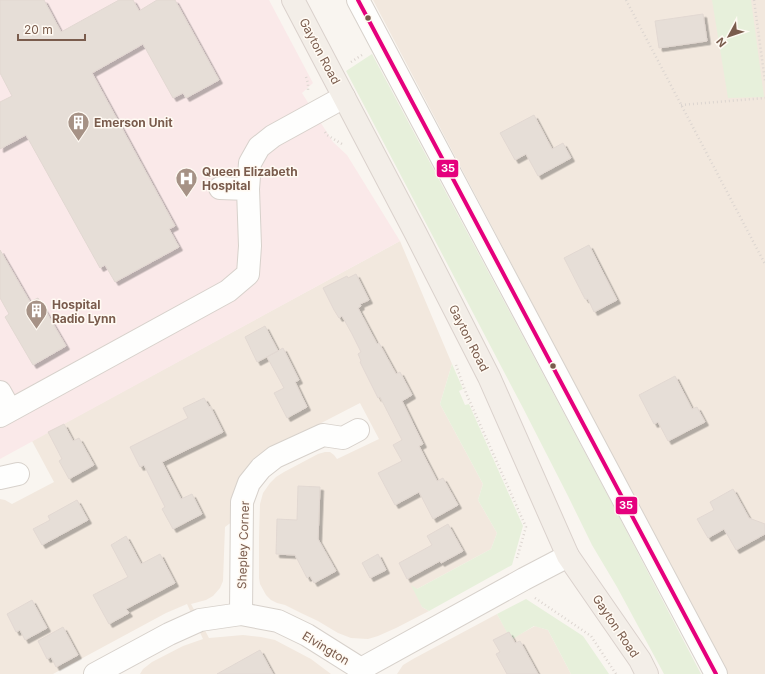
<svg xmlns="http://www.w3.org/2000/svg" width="765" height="674" viewBox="0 0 765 674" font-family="Inter,sans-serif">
<defs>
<filter id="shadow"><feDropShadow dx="3.5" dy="3.5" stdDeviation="0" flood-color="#0004"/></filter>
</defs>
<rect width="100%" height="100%" fill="#f9f5f0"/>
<path fill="#f2e8de" d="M 373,0 L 765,0 L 765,674 L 727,674 Z
M 400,241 L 452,364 L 440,404 L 483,484 L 478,500 L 497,533 L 491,549 L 417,589 L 422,607 L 429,611 L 396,628 L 378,636 L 368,639 L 351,638 L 338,633 L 318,621 L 301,613 L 285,605 L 277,603 L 271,600 L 266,595 L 260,584 L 259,578 L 259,537 L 260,504 L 263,493 L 270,483 L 276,477 L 284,472 L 318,454 L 325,452 L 330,452 L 334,455 L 337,459 L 379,439 L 360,403 L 271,449 L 233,521 L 225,527 L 223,581 L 220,588 L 213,596 L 206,600 L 191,604 L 209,638 L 243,635 L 261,637 L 275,640 L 311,659 L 331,674 L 140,674 L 143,669 L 152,662 L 183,646 L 203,639 L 187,604 L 166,613 L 53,674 L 0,674 L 0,499 L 5,500 L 12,504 L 54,482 L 32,441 Z
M 497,614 L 511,639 L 535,626 L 548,630 L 571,674 L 397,674 L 403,665 L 413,659 Z"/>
<path fill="#fae9e9" d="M 0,0 L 269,0 L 313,83 L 302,93 L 333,142 L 347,155 L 400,241 L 0,459 Z"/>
<path fill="#e7f0db" d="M 712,0 L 751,0 L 764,97 L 728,98 Z
M 372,54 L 617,513 L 701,674 L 664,674 L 617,587 L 592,545 L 568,496 L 523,408 L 346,71 Z
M 452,364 L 463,389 L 459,391 L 465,405 L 469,404 L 523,526 L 512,565 L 429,611 L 422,607 L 411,585 L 417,589 L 491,549 L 497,533 L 478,500 L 483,484 L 440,404 Z
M 526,599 L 583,636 L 609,674 L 571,674 L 548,630 L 534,626 L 511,640 L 497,614 Z"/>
<path fill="#e6ded7" stroke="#e2d8d2" filter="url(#shadow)" d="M 0,0 L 44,0 L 61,32 L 119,0 L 133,0 L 139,11 L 157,0 L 175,0 L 219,80 L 186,98 L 183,93 L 173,98 L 143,44 L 92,73 L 175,226 L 169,229 L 179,247 L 115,282 L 105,265 L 100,268 L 26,135 L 0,149 L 0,102 L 12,96 L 0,73 Z
M 703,14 L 707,41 L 659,48 L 655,21 Z
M 534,115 L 552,149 L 563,143 L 571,158 L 538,176 L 526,154 L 515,160 L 500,133 Z
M 589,245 L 617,300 L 594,312 L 588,299 L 585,299 L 564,258 Z
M 0,250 L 30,302 L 38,298 L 66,346 L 33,365 L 5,317 L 9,314 L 0,298 Z
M 356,274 L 369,300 L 360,304 L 361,306 L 358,308 L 377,344 L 379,343 L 396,374 L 400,372 L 412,395 L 402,401 L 423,444 L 419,446 L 437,481 L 443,478 L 458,505 L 433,519 L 419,492 L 395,505 L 378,473 L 402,461 L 393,445 L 402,440 L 380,397 L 378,398 L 360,362 L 361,361 L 358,354 L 361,352 L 352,334 L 342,316 L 339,318 L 334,310 L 323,288 L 347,276 L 348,278 Z
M 265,326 L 278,351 L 257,362 L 245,337 Z
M 283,348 L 299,380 L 295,382 L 307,407 L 287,418 L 274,393 L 284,388 L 267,357 Z
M 675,376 L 692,409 L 697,407 L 705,422 L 668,441 L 658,422 L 654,424 L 639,395 Z
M 204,398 L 209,407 L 210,406 L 223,432 L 162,462 L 181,499 L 192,494 L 202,514 L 173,529 L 162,509 L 165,507 L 144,465 L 140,467 L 130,447 L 188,418 L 183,408 Z
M 64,424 L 73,441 L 79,438 L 94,465 L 69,479 L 59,461 L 62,459 L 48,432 Z
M 298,486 L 320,487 L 318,539 L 336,571 L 314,583 L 310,576 L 307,578 L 295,555 L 276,554 L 277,519 L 297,520 Z
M 733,489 L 749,518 L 765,524 L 765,534 L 736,550 L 724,529 L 708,538 L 697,519 L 714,510 L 710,502 Z
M 77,500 L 88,520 L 42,545 L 33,529 L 50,520 L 48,516 Z
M 448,524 L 463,551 L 441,563 L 440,561 L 407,579 L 399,563 L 432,545 L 427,536 Z
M 126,536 L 141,564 L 160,554 L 175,583 L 126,609 L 129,613 L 109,624 L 93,595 L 128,577 L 111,545 Z
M 378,554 L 386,570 L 370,578 L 362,563 Z
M 32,600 L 47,628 L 25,640 L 20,630 L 16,632 L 7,614 Z
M 63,627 L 78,655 L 56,667 L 51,657 L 47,659 L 38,641 Z
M 509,632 L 515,643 L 520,641 L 538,674 L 507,674 L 496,654 L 500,652 L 493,640 Z
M 260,650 L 273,674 L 217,674 Z"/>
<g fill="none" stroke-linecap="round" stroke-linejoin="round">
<defs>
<path id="minor" d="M 358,0 L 716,674
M 220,188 L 248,189
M 0,392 L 10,410
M 0,416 L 228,291 L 248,274 L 250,246 L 248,189 L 250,163 L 259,147 L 273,136 L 344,97
M 0,478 L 18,474
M 241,614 L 242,502 L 249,483 L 261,468 L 275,457 L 323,435 L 343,438 L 358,430
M 361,669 L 524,579 L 568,556
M 95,674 L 169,634 L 200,620 L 241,614 L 278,621 L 307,635 L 361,669 L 364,674"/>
<path id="major" d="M 293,0 L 416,234 L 489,377 L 568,556 L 640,660 L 647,674"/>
</defs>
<use href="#minor" stroke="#d7d1cb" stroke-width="24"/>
<use href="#major" stroke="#dad1cc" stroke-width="24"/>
<path stroke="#dcd5d0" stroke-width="2.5" stroke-dasharray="1 3" stroke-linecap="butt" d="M 626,0 L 765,264
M 754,0 L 765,81
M 351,62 L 362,55
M 306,77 L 308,83 L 308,91
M 681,105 L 765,98
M 325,132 L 327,135 L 342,144
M 456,365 L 466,393 L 526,527 L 517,558
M 535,598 L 591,636 L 616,674"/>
<use href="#minor" stroke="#fefefd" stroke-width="22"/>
<use href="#major" stroke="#f3eee8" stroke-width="22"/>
<defs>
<path id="bus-1" d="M 358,0 L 716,674"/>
</defs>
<use href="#bus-1" stroke="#fffaf3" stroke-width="7"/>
<use href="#bus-1" stroke="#e5007d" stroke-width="4"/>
</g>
<defs>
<symbol id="building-pin" viewBox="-11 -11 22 30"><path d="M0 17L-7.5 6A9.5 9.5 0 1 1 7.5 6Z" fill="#a69286" stroke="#fffaf3"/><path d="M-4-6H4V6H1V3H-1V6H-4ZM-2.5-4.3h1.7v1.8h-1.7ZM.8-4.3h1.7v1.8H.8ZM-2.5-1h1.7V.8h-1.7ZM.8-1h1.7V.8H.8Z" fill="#fff"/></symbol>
<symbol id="hospital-pin" viewBox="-11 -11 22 30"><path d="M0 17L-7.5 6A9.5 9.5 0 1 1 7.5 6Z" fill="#a69286" stroke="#fffaf3"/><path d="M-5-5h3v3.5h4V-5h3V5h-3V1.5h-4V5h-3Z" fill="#fff"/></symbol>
</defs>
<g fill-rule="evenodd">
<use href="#building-pin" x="66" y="110" width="25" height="34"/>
<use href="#hospital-pin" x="174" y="166" width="25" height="34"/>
<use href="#building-pin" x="24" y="298" width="25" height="34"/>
</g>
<g fill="#7a5c4d" stroke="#fffaf3" stroke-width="1.5">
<circle cx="368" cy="18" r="3.5"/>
<circle cx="553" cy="366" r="3.5"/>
</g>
<g text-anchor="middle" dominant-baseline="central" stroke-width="3" stroke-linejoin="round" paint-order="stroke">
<g font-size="12" fill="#7a5c4d" stroke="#fffaf3">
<text transform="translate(320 51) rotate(62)">Gayton Road</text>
<text transform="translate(469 338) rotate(63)">Gayton Road</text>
<text transform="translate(243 545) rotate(-88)">Shepley Corner</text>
<text transform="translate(616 626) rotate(56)">Gayton Road</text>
<text transform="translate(326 648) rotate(31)">Elvington</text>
</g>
<g font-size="12" font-weight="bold" fill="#7a5c4d" stroke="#fffaf3" text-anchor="start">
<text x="94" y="122">Emerson Unit</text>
<text x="202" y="171">Queen Elizabeth<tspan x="202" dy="14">Hospital</tspan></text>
<text x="52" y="304">Hospital<tspan x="52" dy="14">Radio Lynn</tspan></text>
</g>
</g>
<g stroke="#fffaf3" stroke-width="1.5">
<rect x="436" y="159" width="23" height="19" rx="4" fill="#e5007d"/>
<rect x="615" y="496" width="23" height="19" rx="4" fill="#e5007d"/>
</g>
<g font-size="11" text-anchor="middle" font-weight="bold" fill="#fff">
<text x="448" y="172">35</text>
<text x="626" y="509">35</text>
</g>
<g transform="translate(729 36) rotate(230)" stroke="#fffaf3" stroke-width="3" paint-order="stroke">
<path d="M0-3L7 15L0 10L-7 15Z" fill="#7a5c4d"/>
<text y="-6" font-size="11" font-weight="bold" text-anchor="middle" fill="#7a5c4d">N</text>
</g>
<path d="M18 34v6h67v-6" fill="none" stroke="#7a5c4d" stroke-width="2"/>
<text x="24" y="34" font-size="12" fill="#7a5c4d" stroke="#fffaf3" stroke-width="3" paint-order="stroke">20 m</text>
</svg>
